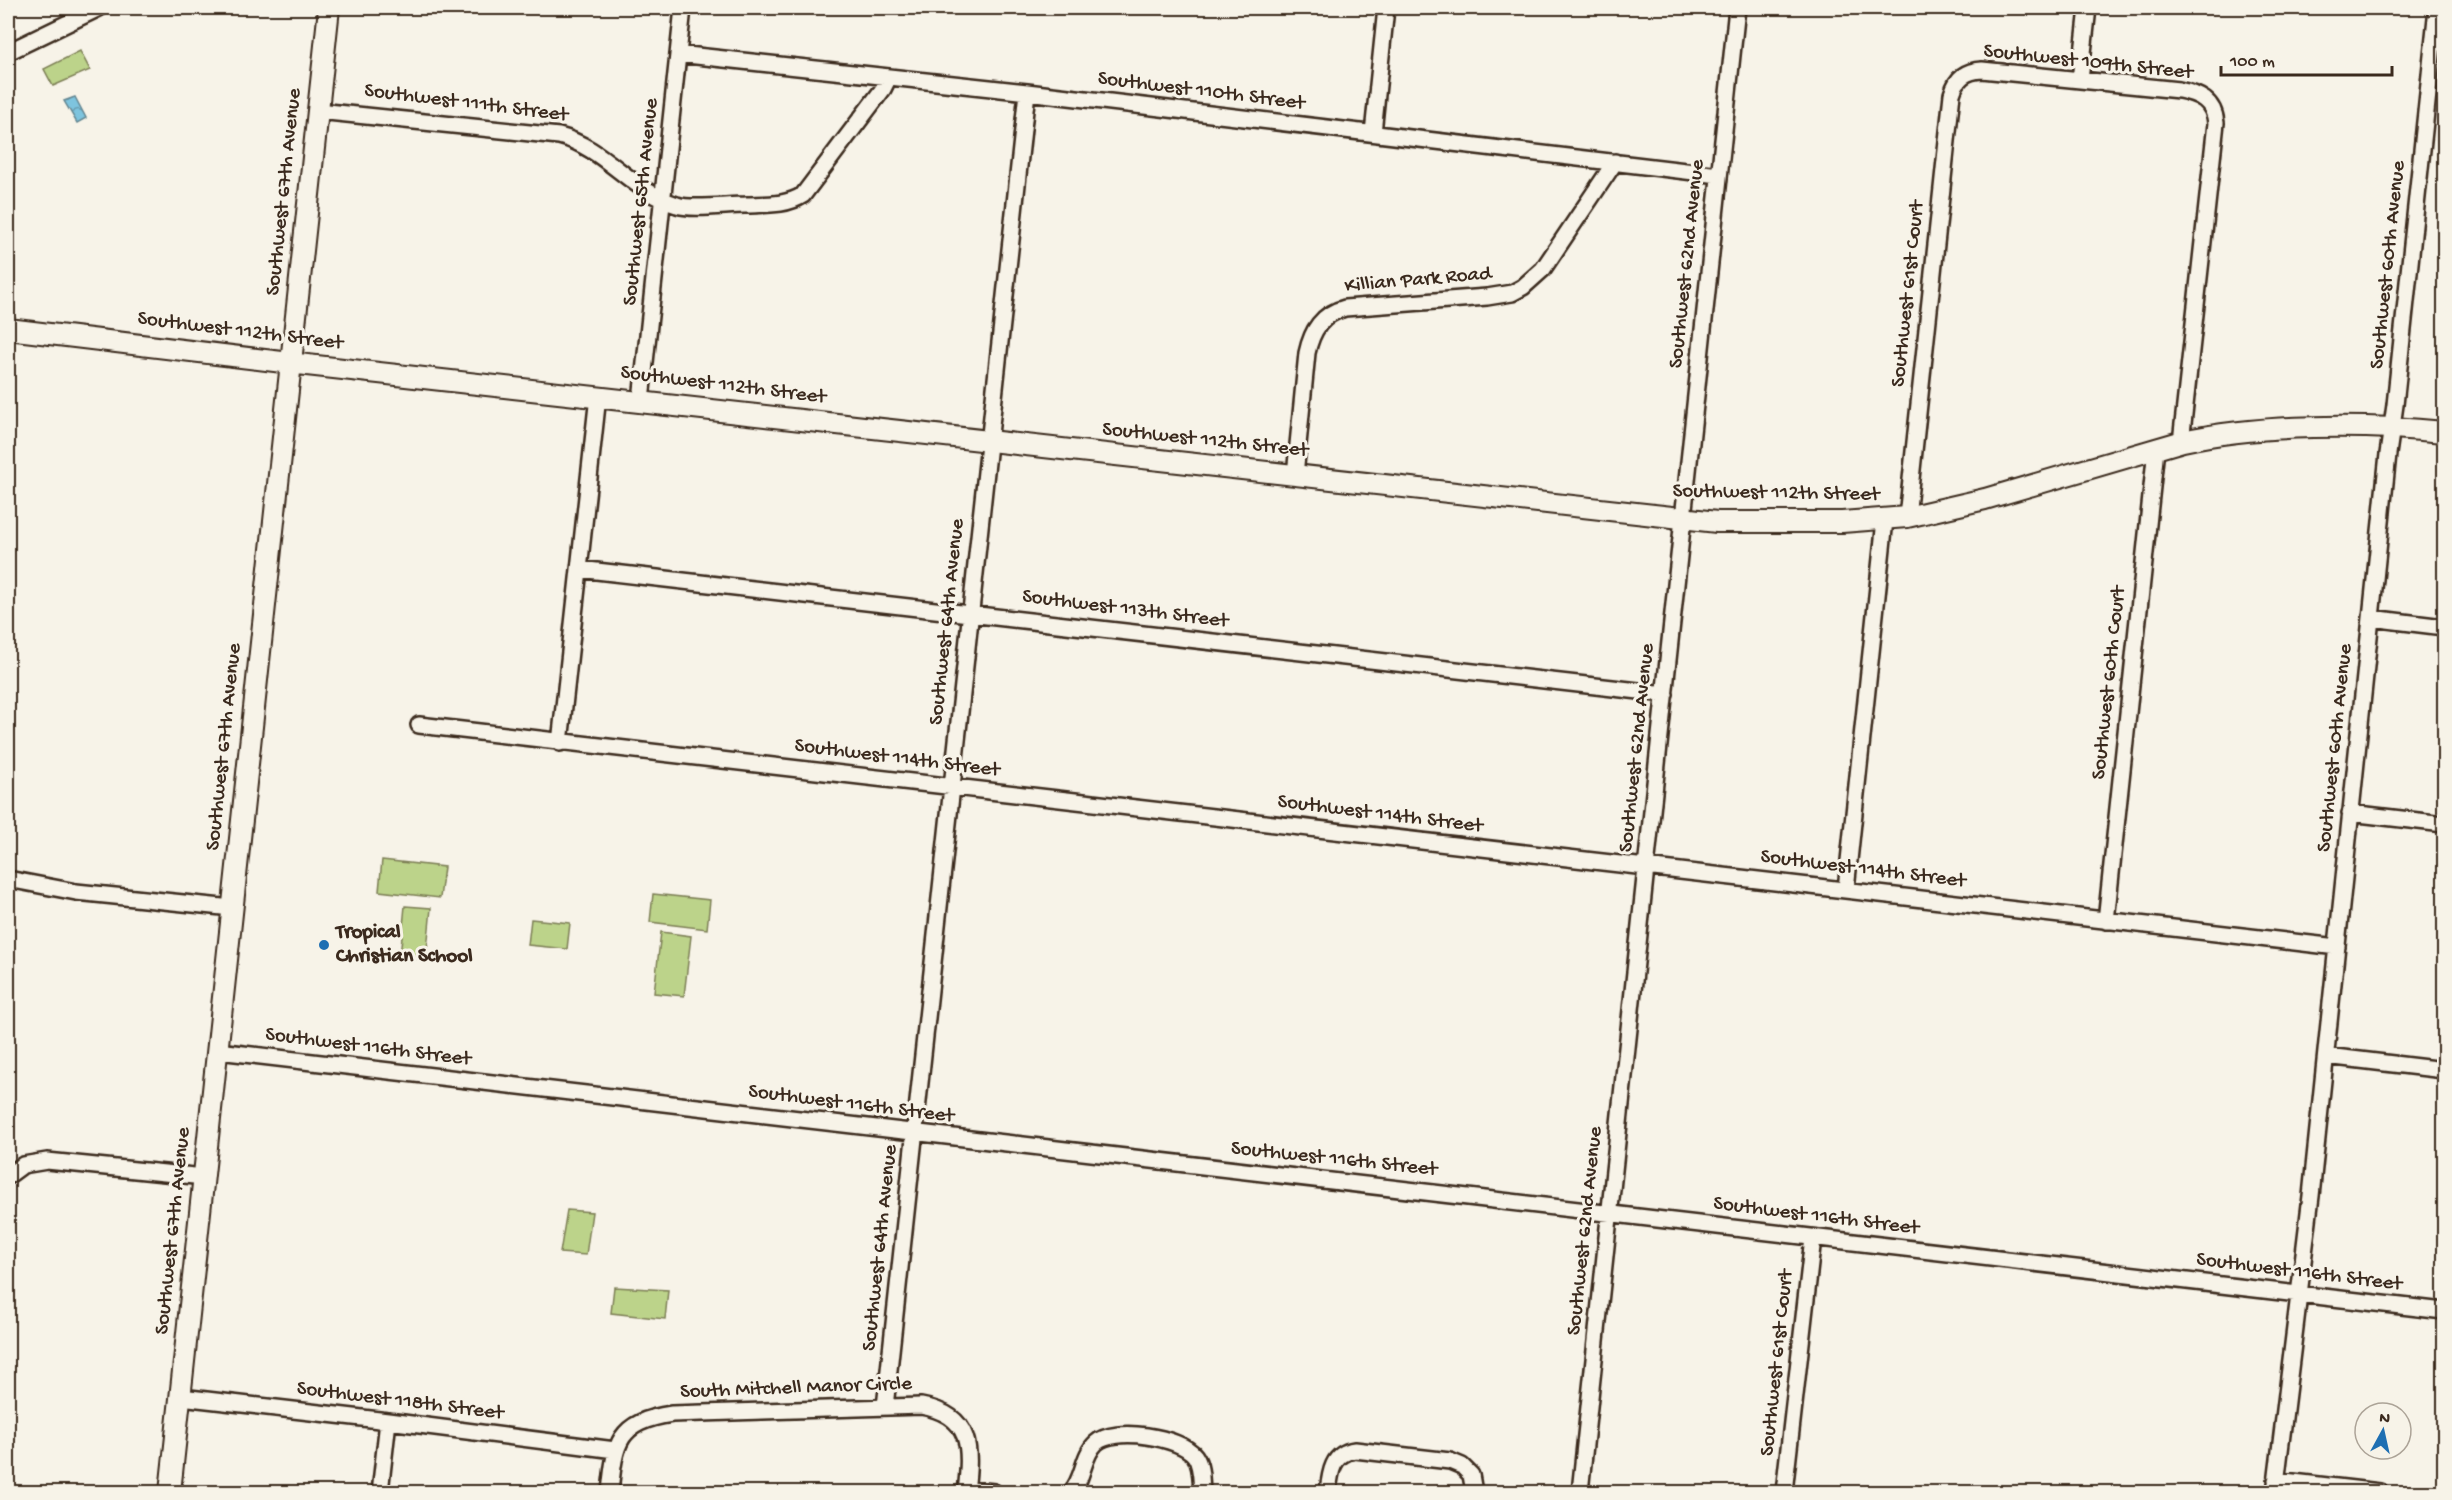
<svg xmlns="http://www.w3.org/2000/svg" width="2452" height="1500" viewBox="0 0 2452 1500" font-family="'Gochi Hand',sans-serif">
<defs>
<pattern id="water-waves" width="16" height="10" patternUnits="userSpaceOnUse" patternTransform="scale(1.5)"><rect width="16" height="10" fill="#7ec4de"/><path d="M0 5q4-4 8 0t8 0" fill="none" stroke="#689fb3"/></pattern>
</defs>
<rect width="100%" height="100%" fill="#f7f3e8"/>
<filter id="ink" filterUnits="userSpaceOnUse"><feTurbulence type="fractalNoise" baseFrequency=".0167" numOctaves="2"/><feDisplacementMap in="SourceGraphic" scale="12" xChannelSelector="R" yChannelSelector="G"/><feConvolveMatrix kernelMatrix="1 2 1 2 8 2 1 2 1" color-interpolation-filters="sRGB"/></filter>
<g filter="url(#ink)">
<path fill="#bcd38a" stroke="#7c7e54" stroke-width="1.5" d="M 80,51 L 90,70 L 53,86 L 44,69 Z
M 382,860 L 444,867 L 440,898 L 379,891 Z
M 653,894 L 710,900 L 707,929 L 650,922 Z
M 405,906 L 431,908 L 426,960 L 400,957 Z
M 531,919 L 570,923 L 567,949 L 528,945 Z
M 661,932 L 691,936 L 684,996 L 654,993 Z
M 567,1210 L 592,1212 L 586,1255 L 560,1253 Z
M 614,1287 L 668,1290 L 665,1319 L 611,1313 Z"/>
<path fill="url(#water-waves)" stroke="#638691" stroke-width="1.5" d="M 75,97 L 86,118 L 77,123 L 64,101 Z"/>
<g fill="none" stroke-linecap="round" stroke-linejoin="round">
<defs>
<path id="minor" d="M 8,52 L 99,8
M 678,54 L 1027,92 L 1719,175
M 2080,80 L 2088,8
M 318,111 L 559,136 C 604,147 632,192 677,205 C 691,210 728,205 745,205 C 765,204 786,206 803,195 L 883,89 L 889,77
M 1373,133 L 1386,8
M 641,400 L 683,8
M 1295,475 L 1307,353 C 1312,330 1322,314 1345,308 L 1487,297 L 1512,293 L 1523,287 L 1543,269 L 1615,162
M 1907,517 L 1952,94 C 1957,77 1966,71 1982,70 L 2179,90 C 2200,94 2214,101 2216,123 L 2181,442
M 579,569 L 1665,694
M 2371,618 L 2444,627
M 419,725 L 2337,947
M 560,743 L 598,396
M 2350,813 L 2444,824
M 8,879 L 76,892 L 232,908
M 1846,889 L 1885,520
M 2106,921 L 2156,449
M 218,1051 L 2444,1311
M 2326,1056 L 2444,1070
M 8,1176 L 23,1165 L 47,1161 L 204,1177
M 181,1397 L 388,1421 L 615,1450
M 885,1407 L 1027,92
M 2276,1480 L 2380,1492
M 966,1489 L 994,1492
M 380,1492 L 388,1421
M 610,1492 C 615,1443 617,1422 672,1414 L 921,1406 C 973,1415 971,1449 966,1492
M 1071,1492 C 1084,1479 1082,1456 1096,1443 C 1114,1426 1181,1437 1195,1456 C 1202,1466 1201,1481 1202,1492
M 1328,1492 C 1330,1473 1332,1453 1355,1450 L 1450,1461 L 1462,1466 L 1471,1475 L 1474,1492
M 1580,1492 L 1737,8
M 1784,1492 L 1813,1238
M 2275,1492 L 2311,1196 L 2388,454 L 2395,405 L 2437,8"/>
<path id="major" d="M 8,329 L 307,365 L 1717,522 L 1842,522 L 1907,517 L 1985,499 L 2183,441 C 2261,424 2365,424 2444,432
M 170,1492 L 329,8"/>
</defs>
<use href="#minor" stroke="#3b2a1e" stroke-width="20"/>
<use href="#major" stroke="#3b2a1e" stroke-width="24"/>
<use href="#minor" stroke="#f7f3e8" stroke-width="15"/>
<use href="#major" stroke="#f7f3e8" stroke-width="20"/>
</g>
</g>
<circle fill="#1f6fb2" stroke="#f7f3e8" stroke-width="2" cx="324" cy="945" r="6"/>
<g text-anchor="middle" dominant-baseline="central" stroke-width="6" stroke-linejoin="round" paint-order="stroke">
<g font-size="21" fill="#3b2a1e" stroke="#f7f3e8">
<text transform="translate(2088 63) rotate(6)">Southwest 109th Street</text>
<text transform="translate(1201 92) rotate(7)">Southwest 110th Street</text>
<text transform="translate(466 104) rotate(7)">Southwest 111th Street</text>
<text transform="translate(285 192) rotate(-84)">Southwest 67th Avenue</text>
<text transform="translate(642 202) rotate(-84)">Southwest 65th Avenue</text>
<text transform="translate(1688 264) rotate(-84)">Southwest 62nd Avenue</text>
<text transform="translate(2389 265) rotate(-84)">Southwest 60th Avenue</text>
<text transform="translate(1418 281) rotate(-5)">Killian Park Road</text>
<text transform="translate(1909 294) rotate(-84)">Southwest 61st Court</text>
<text transform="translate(240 332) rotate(7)">Southwest 112th Street</text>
<text transform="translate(723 386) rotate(7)">Southwest 112th Street</text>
<text transform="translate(1205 441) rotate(6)">Southwest 112th Street</text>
<text transform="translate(1776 494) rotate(1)">Southwest 112th Street</text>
<text transform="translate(1125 610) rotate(7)">Southwest 113th Street</text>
<text transform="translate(948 622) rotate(-84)">Southwest 64th Avenue</text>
<text transform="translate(2110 683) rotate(-84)">Southwest 60th Court</text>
<text transform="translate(225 747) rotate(-84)">Southwest 67th Avenue</text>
<text transform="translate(1638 748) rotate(-84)">Southwest 62nd Avenue</text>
<text transform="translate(2336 748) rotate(-84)">Southwest 60th Avenue</text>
<text transform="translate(897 759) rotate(7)">Southwest 114th Street</text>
<text transform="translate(1380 815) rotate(7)">Southwest 114th Street</text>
<text transform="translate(1863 870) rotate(7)">Southwest 114th Street</text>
<text transform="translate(368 1048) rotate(7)">Southwest 116th Street</text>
<text transform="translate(851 1105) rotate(7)">Southwest 116th Street</text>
<text transform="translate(1334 1160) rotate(6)">Southwest 116th Street</text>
<text transform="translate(1816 1217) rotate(7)">Southwest 116th Street</text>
<text transform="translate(174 1231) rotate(-84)">Southwest 67th Avenue</text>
<text transform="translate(1586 1231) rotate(-84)">Southwest 62nd Avenue</text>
<text transform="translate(881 1248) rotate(-84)">Southwest 64th Avenue</text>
<text transform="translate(2299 1273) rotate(7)">Southwest 116th Street</text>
<text transform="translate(1778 1363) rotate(-84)">Southwest 61st Court</text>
<text transform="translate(796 1389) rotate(-2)">South Mitchell Manor Circle</text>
<text transform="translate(400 1402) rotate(7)">Southwest 118th Street</text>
</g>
<g font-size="21" font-weight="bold" fill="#3b2a1e" stroke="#f7f3e8" text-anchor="start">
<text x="336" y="933">Tropical<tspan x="336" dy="24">Christian School</tspan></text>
</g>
</g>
<rect width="2452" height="1500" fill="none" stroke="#f7f3e8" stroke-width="30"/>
<rect x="15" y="15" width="2422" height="1470" fill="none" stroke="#3b2a1e" stroke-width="2" filter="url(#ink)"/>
<g transform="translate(2383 1431) rotate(8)"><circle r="28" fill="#f7f3e8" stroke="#aca397" stroke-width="1.5"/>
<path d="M0-4.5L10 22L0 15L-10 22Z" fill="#1f6fb2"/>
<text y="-9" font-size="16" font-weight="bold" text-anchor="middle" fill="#3b2a1e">N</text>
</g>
<path d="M2221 66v9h171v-9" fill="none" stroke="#3b2a1e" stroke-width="3"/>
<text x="2230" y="66" font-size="18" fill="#3b2a1e" stroke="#f7f3e8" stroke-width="4.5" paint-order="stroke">100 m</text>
</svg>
